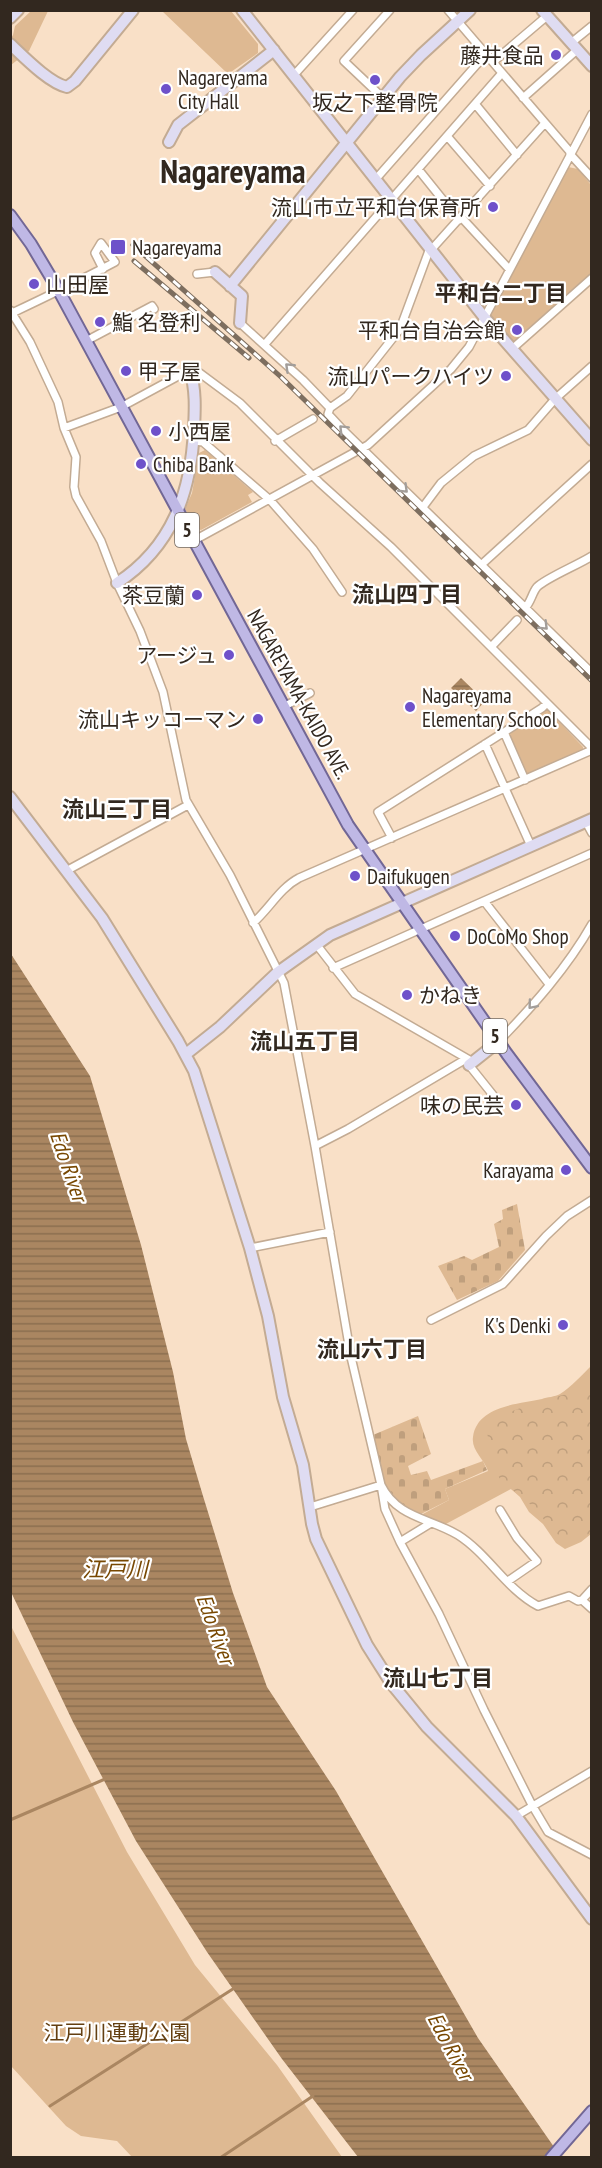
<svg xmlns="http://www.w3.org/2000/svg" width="602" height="2168" viewBox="0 0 602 2168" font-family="'PT Sans Narrow','Noto Sans JP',sans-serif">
<defs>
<pattern id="forest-crowns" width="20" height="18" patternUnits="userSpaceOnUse" patternTransform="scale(1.5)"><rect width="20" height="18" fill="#deb992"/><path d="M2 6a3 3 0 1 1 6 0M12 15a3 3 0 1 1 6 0" fill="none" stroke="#bf9f7d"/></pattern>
<pattern id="cemetery-stones" width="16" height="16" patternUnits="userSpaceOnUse" patternTransform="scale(1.5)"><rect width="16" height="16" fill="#deb992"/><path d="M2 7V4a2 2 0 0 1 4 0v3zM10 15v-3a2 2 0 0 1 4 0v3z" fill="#bf9f7d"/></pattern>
<pattern id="water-rules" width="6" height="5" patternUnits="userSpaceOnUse" patternTransform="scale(1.5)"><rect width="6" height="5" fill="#aa8661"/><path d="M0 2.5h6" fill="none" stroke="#8b6e4f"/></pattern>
</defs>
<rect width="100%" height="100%" fill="#f9e0c7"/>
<path fill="#deb992" d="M 31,11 L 48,11 L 29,51 L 11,65 L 11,38 L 13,35 L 15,26 Z
M 162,11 L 231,11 L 258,44 L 258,53 L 228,74 Z
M 568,167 L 578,169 L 591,185 L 591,273 L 516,343 L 512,341 L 490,318 L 492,312 Z
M 205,450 L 253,492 L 248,495 L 252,502 L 201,530 L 195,528 L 185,509 L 192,493 L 199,453 Z
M 544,710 L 549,711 L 583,747 L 583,751 L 528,775 L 525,773 L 509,736 L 509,732 Z
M 591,1366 L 591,1534 L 581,1542 L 565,1549 L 556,1543 L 543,1524 L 529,1512 L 520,1497 L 511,1489 L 444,1525 L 421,1515 L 449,1500 L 445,1489 L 488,1471 C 484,1459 471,1450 473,1437 C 477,1406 518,1404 542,1399 C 547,1397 555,1397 560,1394 C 571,1387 582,1375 591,1366 Z
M 11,1626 L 127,1852 L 195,1965 L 277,2065 L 342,2157 L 132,2157 L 117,2141 L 81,2136 L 66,2126 L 11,2066 Z"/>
<path fill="url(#forest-crowns)" d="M 591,1388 L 591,1532 L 580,1540 L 568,1541 L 557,1534 L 530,1504 L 500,1480 L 490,1453 L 487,1431 L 499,1416 L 539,1401 Z"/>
<path fill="url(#cemetery-stones)" d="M 517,1204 L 525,1250 L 498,1281 L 457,1300 L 438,1266 L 464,1256 L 472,1260 L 499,1247 L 494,1224 L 503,1219 L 502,1210 Z
M 418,1416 L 431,1454 L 408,1466 L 411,1475 L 427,1471 L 431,1480 L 483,1461 L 487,1470 L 445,1489 L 449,1500 L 419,1515 C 380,1499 380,1472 373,1435 Z"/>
<path fill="url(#water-rules)" d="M 461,678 L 485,701 L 476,711 L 451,688 Z
M 11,954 L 90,1076 L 141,1245 L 173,1372 L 186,1439 L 203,1496 L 233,1593 L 267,1687 L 336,1791 L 478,2038 L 561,2157 L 358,2157 L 282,2059 L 207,1952 L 136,1841 L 73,1722 L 11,1592 Z"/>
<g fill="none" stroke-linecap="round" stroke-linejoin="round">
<path stroke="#aa8661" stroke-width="3" d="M 10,1820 L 105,1779
M 50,2106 L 236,1987
M 220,2158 L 313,2096"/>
<defs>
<path id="street" d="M 448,10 L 571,153
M 571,43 L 592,26
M 493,62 L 547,16
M 294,75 L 353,10
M 383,98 L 344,61 L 390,10
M 523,98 L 577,50
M 476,105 L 517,155
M 447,136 L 490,186
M 570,154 L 592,178
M 418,169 L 459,220
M 375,180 L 486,54
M 461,217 L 509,269
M 431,250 L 545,123
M 197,274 L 215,272
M 10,310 L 30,342 L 58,402 L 64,428 L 76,457 L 74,487 L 76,496 L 101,541 L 117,583 L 140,631 L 163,692 L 186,800 L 230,875 L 284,983 L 315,1146 L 351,1357 L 381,1485 L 385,1509 L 400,1542 L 439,1614 L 484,1710 L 532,1805
M 10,314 C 46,297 81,280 115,262 L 101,243 L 95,253 L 103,269
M 240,323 L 303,380 L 330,408 L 328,414 L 341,428 L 592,673
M 86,341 L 152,306 L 154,309
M 265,344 L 502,73
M 512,349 L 592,278
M 330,408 L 347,396 L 400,329 L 430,248
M 64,428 L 121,407 L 193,368 L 240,403 L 320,483 L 391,547 L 592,748
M 194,441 L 203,442 L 270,500 L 313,549 L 342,592
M 275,441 L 313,419
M 423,507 L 441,483 L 474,456 L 528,430 L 555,399 L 592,366
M 193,541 L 368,445 L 451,369 L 469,347 L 592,114
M 481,565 L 592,464
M 525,608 C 531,602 532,593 537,587 C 546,578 578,565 592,556
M 491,647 L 517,620
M 283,707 L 310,693
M 504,732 L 525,780
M 485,744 L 531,846
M 586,822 L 592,833
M 392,838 L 378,812 L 542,708 L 547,703
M 66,871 L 188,805
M 484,901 L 549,984
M 253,923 C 269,909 280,888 299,878 L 592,750
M 316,944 L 355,994 L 473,1062
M 333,968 L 592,853
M 498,1042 C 533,1006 567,968 592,924
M 469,1065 L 493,1095
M 315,1146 L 348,1129 L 466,1059
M 250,1248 L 330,1232
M 431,1320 L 503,1284 L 546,1236 L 567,1216 L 592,1200
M 310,1507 L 381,1485 C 397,1518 430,1518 458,1535 C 488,1554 506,1589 538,1606 L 569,1596 L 578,1601 L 582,1600 L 592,1589
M 500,1510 L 517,1538 L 537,1561 L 508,1581
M 400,1542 L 431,1523
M 582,1600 L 592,1609
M 532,1805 L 548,1832 L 592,1855
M 516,1816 L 592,1771"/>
<path id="secondary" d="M 242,10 L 484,317 L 592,440
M 542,10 L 592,66
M 10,18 L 18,10
M 10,44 C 24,57 49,83 67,87 L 75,81 L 133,10
M 169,142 L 178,125 L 274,50
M 215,272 L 242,296 L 240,323
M 230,286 L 400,77 L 421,55 L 470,10
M 117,583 C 172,547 191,493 194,429 C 195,409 196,390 190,370
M 10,797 L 102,918 L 178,1041 L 194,1071 L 250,1248 L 268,1316 L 283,1397 L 303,1465 L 312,1524 L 316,1539 L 367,1645 L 391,1683 L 427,1727 L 516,1816 L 592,1919
M 186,1054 L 220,1027 L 278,972 L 330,935 L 592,819
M 469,1065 L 498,1042"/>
<path id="primary" d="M 10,215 L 31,244 L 59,291 L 348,825 L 507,1054 L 592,1168
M 551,2158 L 592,2111"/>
</defs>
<use href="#street" stroke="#c3ab93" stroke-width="10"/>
<use href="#secondary" stroke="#c3ab93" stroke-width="14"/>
<use href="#primary" stroke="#726795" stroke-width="14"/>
<use href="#street" stroke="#fff" stroke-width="7"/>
<use href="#secondary" stroke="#dfdcf2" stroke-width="10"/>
<use href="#primary" stroke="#bfb8e5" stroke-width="10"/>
<defs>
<path id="rail" d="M 133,245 L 281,377 L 592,681
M 134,261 L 249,358"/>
</defs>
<use href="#rail" stroke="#7d6e5f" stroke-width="5"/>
<use href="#rail" stroke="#fff" stroke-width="3" stroke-dasharray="9" stroke-linecap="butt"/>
</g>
<defs><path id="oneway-chevron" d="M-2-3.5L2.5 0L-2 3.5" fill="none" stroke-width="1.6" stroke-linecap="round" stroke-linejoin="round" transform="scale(1.5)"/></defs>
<g stroke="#a39e9a">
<use href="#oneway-chevron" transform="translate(289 367) rotate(-136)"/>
<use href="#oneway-chevron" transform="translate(343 429) rotate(-135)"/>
<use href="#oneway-chevron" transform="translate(404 489) rotate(44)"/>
<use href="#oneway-chevron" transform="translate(544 626) rotate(45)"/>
<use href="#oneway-chevron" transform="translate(532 1005) rotate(130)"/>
</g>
<g fill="#6e51ca" stroke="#fff" stroke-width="2">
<circle cx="556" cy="55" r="6"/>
<circle cx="375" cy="80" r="6"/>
<circle cx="166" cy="89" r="6"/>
<circle cx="493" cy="207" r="6"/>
<rect x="110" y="239" width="16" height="16" rx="3"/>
<circle cx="34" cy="284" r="6"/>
<circle cx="100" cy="322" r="6"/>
<circle cx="517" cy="330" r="6"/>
<circle cx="126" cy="371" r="6"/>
<circle cx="506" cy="376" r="6"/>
<circle cx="156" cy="431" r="6"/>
<circle cx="141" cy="464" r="6"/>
<circle cx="197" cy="595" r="6"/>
<circle cx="229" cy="655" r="6"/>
<circle cx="410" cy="707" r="6"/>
<circle cx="258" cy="719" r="6"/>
<circle cx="355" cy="876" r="6"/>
<circle cx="455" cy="936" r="6"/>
<circle cx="407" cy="995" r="6"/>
<circle cx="516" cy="1105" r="6"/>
<circle cx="566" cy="1170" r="6"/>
<circle cx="563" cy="1325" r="6"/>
</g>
<g text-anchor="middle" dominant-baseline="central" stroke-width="4.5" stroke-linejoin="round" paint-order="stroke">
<g fill="#fff" stroke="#706862" stroke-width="1.5">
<rect x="175" y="513" width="24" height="34" rx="4.5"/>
<rect x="483" y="1019" width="24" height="34" rx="4.5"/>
</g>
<g font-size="20" font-weight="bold" fill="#32281f">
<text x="187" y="530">5</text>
<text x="495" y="1036">5</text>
</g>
<g font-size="21" fill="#32281f" stroke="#fff" text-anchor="start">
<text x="544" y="55" text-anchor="end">藤井食品</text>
<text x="178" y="77">Nagareyama<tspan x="178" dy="24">City Hall</tspan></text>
<text x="375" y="102" text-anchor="middle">坂之下整骨院</text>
<text x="481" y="207" text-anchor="end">流山市立平和台保育所</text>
<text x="132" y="247">Nagareyama</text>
<text x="46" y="284">山田屋</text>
<text x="112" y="322">鮨 名登利</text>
<text x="505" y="330" text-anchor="end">平和台自治会館</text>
<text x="138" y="371">甲子屋</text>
<text x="494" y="376" text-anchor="end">流山パークハイツ</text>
<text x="168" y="431">小西屋</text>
<text x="153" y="464">Chiba Bank</text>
<text x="185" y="595" text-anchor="end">茶豆蘭</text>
<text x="217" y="655" text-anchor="end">アージュ</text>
<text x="422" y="695">Nagareyama<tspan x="422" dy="24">Elementary School</tspan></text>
<text x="246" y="719" text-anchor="end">流山キッコーマン</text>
<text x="367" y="876">Daifukugen</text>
<text x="467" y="936">DoCoMo Shop</text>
<text x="419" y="995">かねき</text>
<text x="504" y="1105" text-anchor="end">味の民芸</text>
<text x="554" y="1170" text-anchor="end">Karayama</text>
<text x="551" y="1325" text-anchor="end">K's Denki</text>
</g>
<g font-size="21" fill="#32281f" stroke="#fff">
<text transform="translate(299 694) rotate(61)">NAGAREYAMA-KAIDO AVE.</text>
</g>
<g font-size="21" fill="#643f11" stroke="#fff">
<text x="117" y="2032">江戸川運動公園</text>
</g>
<g font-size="22" font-weight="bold" fill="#32281f" stroke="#fff">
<text x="501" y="293">平和台二丁目</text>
<text x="407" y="594">流山四丁目</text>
<text x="117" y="809">流山三丁目</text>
<text x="305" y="1041">流山五丁目</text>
<text x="372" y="1349">流山六丁目</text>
<text x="438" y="1678">流山七丁目</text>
</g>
<g font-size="22" font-style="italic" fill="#784802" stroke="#fff">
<text transform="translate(69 1166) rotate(71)">Edo River</text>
<text x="115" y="1569">江戸川</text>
<text transform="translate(216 1629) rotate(70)">Edo River</text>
<text transform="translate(451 2046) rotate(62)">Edo River</text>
</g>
<g font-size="33" font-weight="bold" fill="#32281f" stroke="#fff">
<text x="233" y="170">Nagareyama</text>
</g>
</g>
<rect width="602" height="2168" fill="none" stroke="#32281f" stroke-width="24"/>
</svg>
